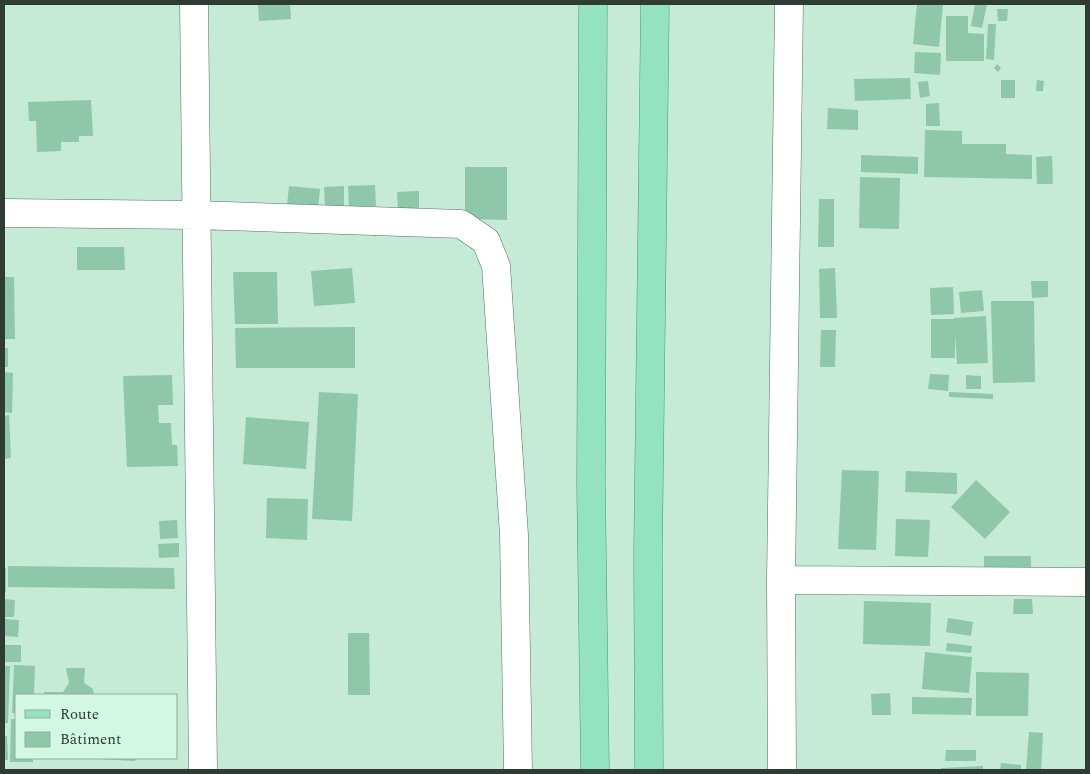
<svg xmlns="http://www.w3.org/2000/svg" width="1090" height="774" viewBox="0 0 1090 774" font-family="Spectral,serif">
<rect width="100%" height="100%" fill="#c5ead6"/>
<path fill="#8ec7a9" d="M 258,4 L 290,4 L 291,19 L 259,21 Z
M 917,4 L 943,4 L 939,47 L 913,44 Z
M 975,4 L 987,4 L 982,28 L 971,26 Z
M 997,9 L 1008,9 L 1007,21 L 998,21 Z
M 946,16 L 968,16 L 968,33 L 984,34 L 984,61 L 946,61 Z
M 988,24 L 996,24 L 994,60 L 986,59 Z
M 915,52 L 941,53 L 940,75 L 914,73 Z
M 997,64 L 1001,68 L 998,72 L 994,68 Z
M 910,78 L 911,99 L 855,101 L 854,79 Z
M 1001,80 L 1015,80 L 1015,98 L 1001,98 Z
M 1037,80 L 1044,81 L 1043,91 L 1036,91 Z
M 928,81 L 930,96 L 920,98 L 918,82 Z
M 91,100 L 93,136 L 79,136 L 79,142 L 61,142 L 61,151 L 37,152 L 36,121 L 29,121 L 28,102 Z
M 939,103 L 940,126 L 926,126 L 926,104 Z
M 828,108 L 858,110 L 858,130 L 827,129 Z
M 925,130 L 962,131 L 962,144 L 1006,144 L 1006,154 L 1032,155 L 1032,179 L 924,177 Z
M 861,155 L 918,157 L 918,174 L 861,172 Z
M 1052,156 L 1053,184 L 1037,184 L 1036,157 Z
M 465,167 L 507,167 L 507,220 L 465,219 Z
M 860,177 L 900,178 L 899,229 L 859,228 Z
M 375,185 L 376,206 L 349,207 L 348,186 Z
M 289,186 L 320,189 L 318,208 L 287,206 Z
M 344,186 L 344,207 L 325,208 L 324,187 Z
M 419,191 L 419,210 L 398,210 L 397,192 Z
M 819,199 L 834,199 L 834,247 L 818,247 Z
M 77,247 L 124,247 L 125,270 L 77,270 Z
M 352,268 L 355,303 L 314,306 L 311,271 Z
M 835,268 L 837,318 L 820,318 L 819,269 Z
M 233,272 L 277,272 L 278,324 L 235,324 Z
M 4,277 L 14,277 L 15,339 L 4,339 Z
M 1031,281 L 1048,281 L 1048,297 L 1032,298 Z
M 953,287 L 954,314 L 931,315 L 930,288 Z
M 982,290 L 984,311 L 961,313 L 959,292 Z
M 991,301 L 1034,301 L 1035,382 L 993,383 Z
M 986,316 L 988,363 L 957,364 L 955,333 L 955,358 L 931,358 L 931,319 L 954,319 L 954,318 Z
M 355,327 L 355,368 L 236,368 L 235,328 Z
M 821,330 L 836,330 L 835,367 L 820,367 Z
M 4,348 L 8,348 L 8,367 L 4,367 Z
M 4,372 L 13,373 L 12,413 L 4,412 Z
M 930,374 L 949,375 L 948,391 L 928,389 Z
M 172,375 L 173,405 L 158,405 L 159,423 L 171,423 L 172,445 L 177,445 L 178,466 L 127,467 L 123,376 Z
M 966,375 L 981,376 L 981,389 L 966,389 Z
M 319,392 L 358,394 L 352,521 L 312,519 Z
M 949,392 L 993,394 L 993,399 L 949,397 Z
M 9,415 L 11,458 L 4,459 L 4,416 Z
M 246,417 L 309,422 L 306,469 L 243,464 Z
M 842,470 L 879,471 L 876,550 L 838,549 Z
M 906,471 L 957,473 L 957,494 L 905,492 Z
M 976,480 L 1010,512 L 985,539 L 951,507 Z
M 267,498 L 308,499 L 307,540 L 266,538 Z
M 896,519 L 930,520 L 928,557 L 895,556 Z
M 177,520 L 178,538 L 160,539 L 159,521 Z
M 179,543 L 179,557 L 159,558 L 158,544 Z
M 984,556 L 1031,556 L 1031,570 L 984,571 Z
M 8,566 L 174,568 L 175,589 L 8,587 Z
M 4,568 L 6,568 L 6,592 L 4,592 Z
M 4,599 L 15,600 L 14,617 L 4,617 Z
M 1014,599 L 1032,599 L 1033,614 L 1013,614 Z
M 864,601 L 931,603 L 930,646 L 863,644 Z
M 948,618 L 973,622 L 971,636 L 946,632 Z
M 4,619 L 19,620 L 18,637 L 4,636 Z
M 348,633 L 369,633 L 370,695 L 348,695 Z
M 947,643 L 972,646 L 971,653 L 946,651 Z
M 4,645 L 21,645 L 21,662 L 4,662 Z
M 925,652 L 972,657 L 969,693 L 922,689 Z
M 14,665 L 35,666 L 34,695 L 16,695 L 16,713 L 12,713 Z
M 4,666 L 10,666 L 8,723 L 4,723 Z
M 66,668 L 85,668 L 84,683 L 93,689 L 94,695 L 44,695 L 44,692 L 63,692 L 69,683 Z
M 976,672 L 1029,673 L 1028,716 L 976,716 Z
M 890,693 L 891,715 L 872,715 L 871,694 Z
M 912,697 L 972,698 L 971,715 L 912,714 Z
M 11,719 L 16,719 L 16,758 L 33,758 L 33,762 L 10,762 Z
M 1029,732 L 1043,733 L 1041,770 L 1026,770 Z
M 4,736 L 7,736 L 8,760 L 4,760 Z
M 946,750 L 976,750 L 976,761 L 945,761 Z
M 99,758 L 135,758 L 135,761 L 99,759 Z
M 1001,763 L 1021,765 L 1021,770 L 1000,770 Z
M 983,766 L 983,770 L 941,770 L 941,768 Z"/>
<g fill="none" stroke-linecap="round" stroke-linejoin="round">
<defs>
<path id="minor" d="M 194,4 L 203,770
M 4,213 L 196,215 L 461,224 L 486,241 L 496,266 L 514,535 L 518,770
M 781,580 L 1086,582
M 782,770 L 781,580 L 789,4"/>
<path id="primary" d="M 593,4 L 591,485 L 595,770
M 649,770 L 648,553 L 655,4"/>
</defs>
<use href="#minor" stroke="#507260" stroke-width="29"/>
<use href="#primary" stroke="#419d75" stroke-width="29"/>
<use href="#minor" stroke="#fff" stroke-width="28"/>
<use href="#primary" stroke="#93e3c1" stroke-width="28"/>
</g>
<rect width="1090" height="774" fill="none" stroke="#2e3c34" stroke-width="10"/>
<rect x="15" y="694" width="162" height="65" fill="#d2f8e3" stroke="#90ad9d"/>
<rect x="25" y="710" width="25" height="8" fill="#93e3c1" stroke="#90ad9d"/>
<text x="60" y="719" font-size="15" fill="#2e3c34">Route</text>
<rect x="25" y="732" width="25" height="15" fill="#8ec7a9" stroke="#90ad9d"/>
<text x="60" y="744" font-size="15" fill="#2e3c34">Bâtiment</text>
</svg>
